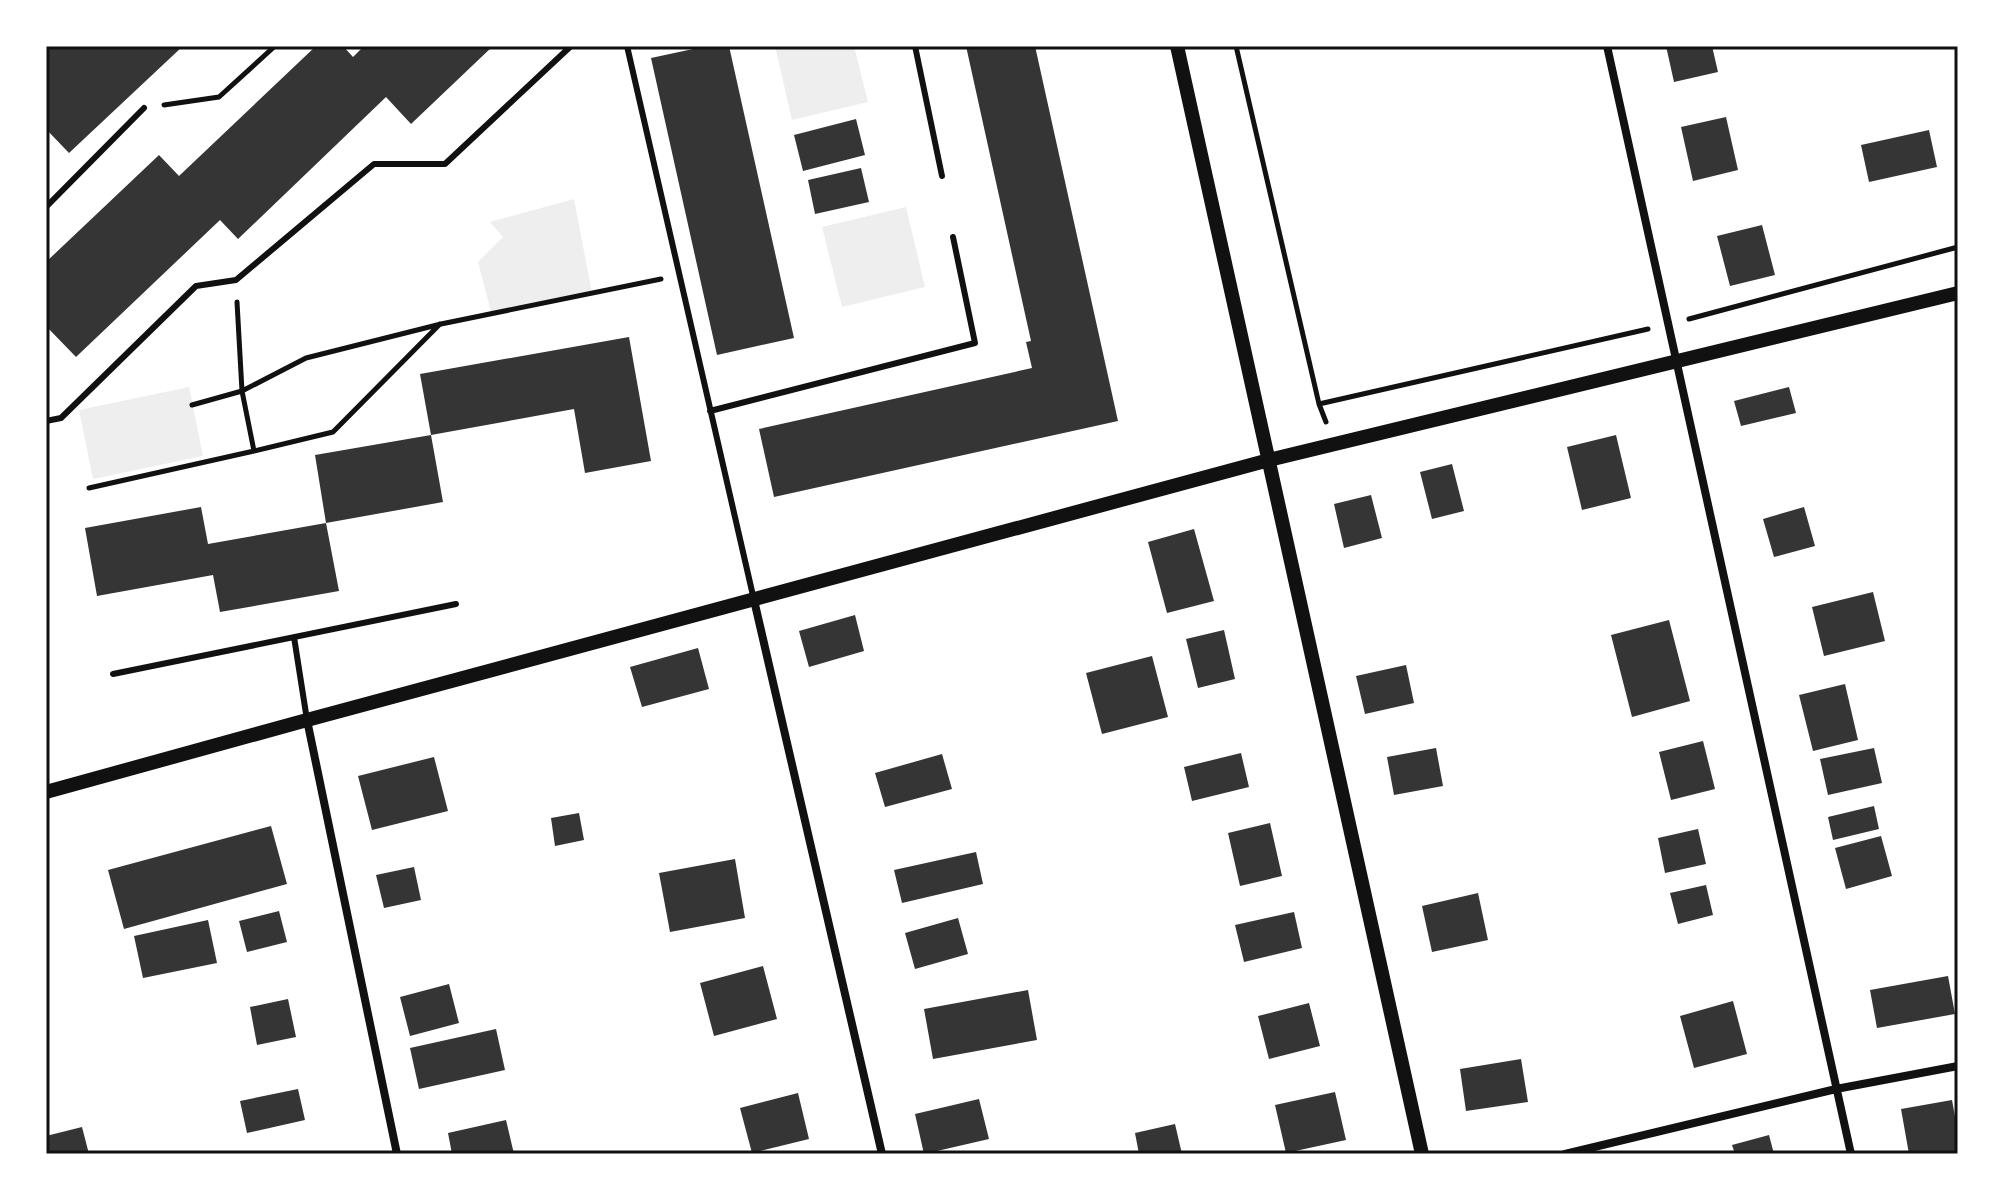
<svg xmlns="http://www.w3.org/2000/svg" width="2004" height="1200" viewBox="0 0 2004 1200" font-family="Manrope,sans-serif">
<rect width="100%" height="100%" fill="#fff"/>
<path fill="#eee" d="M 775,46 L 854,46 L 868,102 L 792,120 Z
M 574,199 L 592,293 L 491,312 L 478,262 L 503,237 L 490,222 Z
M 906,207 L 925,287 L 842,307 L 822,227 Z
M 189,387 L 203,456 L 93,479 L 79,410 Z"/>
<path fill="#353535" d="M 46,46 L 183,46 L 69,153 L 46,129 Z
M 316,46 L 343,46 L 353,57 L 364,46 L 493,46 L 411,124 L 386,97 L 238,239 L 220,220 L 76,357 L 46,326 L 46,262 L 159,155 L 179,176 Z
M 707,46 L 729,46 L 794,338 L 717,355 L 651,58 Z
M 966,46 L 1035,46 L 1118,421 L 774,497 L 759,429 L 1032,368 L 1026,342 L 1031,341 Z
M 1666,46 L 1712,46 L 1718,72 L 1674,82 Z
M 1726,117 L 1738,170 L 1693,181 L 1681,127 Z
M 856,119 L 865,155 L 803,171 L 794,135 Z
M 1929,130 L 1937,167 L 1869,182 L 1861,145 Z
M 861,168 L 869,202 L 815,214 L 808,180 Z
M 1762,225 L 1775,275 L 1730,286 L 1717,236 Z
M 629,337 L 651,461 L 585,473 L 574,409 L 431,435 L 420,374 Z
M 1789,387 L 1796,413 L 1741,426 L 1734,401 Z
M 431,435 L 443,502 L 326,523 L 315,455 Z
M 1616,435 L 1631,498 L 1582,510 L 1567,447 Z
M 1452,464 L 1464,511 L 1432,519 L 1420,472 Z
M 1371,495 L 1382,538 L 1344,548 L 1334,504 Z
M 201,507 L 208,544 L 326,523 L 339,591 L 220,612 L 213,575 L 97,596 L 85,528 Z
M 1804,507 L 1815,546 L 1774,557 L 1763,519 Z
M 1194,529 L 1214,601 L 1167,613 L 1148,542 Z
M 1873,592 L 1885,641 L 1824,656 L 1812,607 Z
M 855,615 L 864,651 L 809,667 L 799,631 Z
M 1669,620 L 1690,701 L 1632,717 L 1611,635 Z
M 1224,630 L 1235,679 L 1198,688 L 1186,639 Z
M 698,648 L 709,689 L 642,707 L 630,667 Z
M 1152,656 L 1168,717 L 1102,734 L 1086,673 Z
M 1406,665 L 1414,703 L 1365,714 L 1356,676 Z
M 1845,684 L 1858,740 L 1813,751 L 1799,695 Z
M 1703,741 L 1715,789 L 1671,800 L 1659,752 Z
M 1436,748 L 1443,786 L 1394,795 L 1387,757 Z
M 1874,748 L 1882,783 L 1828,795 L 1820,759 Z
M 1241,753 L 1249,787 L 1192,801 L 1184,767 Z
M 942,754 L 952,789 L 885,807 L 875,773 Z
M 434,757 L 448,811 L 372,830 L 358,776 Z
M 1874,806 L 1879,829 L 1833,840 L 1828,817 Z
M 579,813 L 584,840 L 555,846 L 551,818 Z
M 1270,823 L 1282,876 L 1240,886 L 1228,833 Z
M 271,826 L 287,884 L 124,929 L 108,870 Z
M 1698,829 L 1706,864 L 1665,873 L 1658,838 Z
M 1881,836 L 1892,876 L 1846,889 L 1835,848 Z
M 976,852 L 983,884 L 902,903 L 894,870 Z
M 735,859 L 745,918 L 670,932 L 659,873 Z
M 414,867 L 421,900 L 384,908 L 376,875 Z
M 1706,885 L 1713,915 L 1678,924 L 1670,893 Z
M 1478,893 L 1488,940 L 1432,952 L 1422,906 Z
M 279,911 L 287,942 L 247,952 L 239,921 Z
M 1294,912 L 1302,948 L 1244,962 L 1235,925 Z
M 958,918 L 968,954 L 915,969 L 905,933 Z
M 208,920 L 217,963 L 143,978 L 134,936 Z
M 763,966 L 777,1019 L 714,1036 L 700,983 Z
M 1948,976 L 1955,1014 L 1877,1028 L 1870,990 Z
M 449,984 L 459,1023 L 410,1036 L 400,997 Z
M 1028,990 L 1037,1040 L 933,1059 L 924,1009 Z
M 288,999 L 296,1037 L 257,1045 L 250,1007 Z
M 1733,1001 L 1747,1054 L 1694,1068 L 1680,1016 Z
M 1309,1003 L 1320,1046 L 1269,1059 L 1258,1016 Z
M 496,1029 L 505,1070 L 419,1089 L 410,1048 Z
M 1521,1059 L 1528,1102 L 1466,1111 L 1460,1069 Z
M 298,1089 L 305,1120 L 247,1133 L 240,1101 Z
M 1335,1092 L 1346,1140 L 1286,1153 L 1275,1105 Z
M 798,1093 L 809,1139 L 752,1153 L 740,1108 Z
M 979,1099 L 989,1139 L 924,1154 L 915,1114 Z
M 1952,1100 L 1958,1133 L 1958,1154 L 1909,1154 L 1901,1109 Z
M 506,1120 L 514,1154 L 452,1154 L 448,1133 Z
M 1175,1124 L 1182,1154 L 1139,1154 L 1135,1133 Z
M 82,1127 L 89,1154 L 46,1154 L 46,1136 Z
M 1769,1135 L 1774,1154 L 1735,1154 L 1732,1145 Z"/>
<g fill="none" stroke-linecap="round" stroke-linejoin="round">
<path stroke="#111" stroke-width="5" d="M 1236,46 L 1319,404 L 1326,422
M 164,105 L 219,97 L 275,46
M 1689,319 L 1958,247
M 1319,404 L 1648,329
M 192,405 L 242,391 L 306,358 L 441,324 L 661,279
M 254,451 L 333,432 L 440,324
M 89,488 L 254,451 L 242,391 L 237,302"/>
<path stroke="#111" stroke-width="6" d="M 627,46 L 754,600
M 915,46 L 942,176
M 46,207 L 144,108
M 710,411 L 975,343 L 953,237
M 46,421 L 61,418 L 196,286 L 236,280 L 374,164 L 445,164 L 571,46
M 294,637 L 307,720
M 113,674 L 456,604"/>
<path stroke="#111" stroke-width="8" d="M 1607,46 L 1851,1154
M 754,600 L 882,1154
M 307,720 L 397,1154
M 1565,1154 L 1836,1089 L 1958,1066"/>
<path stroke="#111" stroke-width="14" d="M 1177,46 L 1422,1154
M 46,792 L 307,720 L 1269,460 L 1958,293"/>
</g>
<rect width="2004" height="1200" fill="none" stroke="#ffffff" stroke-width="96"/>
<rect x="48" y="48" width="1908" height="1104" fill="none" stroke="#111" stroke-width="3"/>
</svg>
